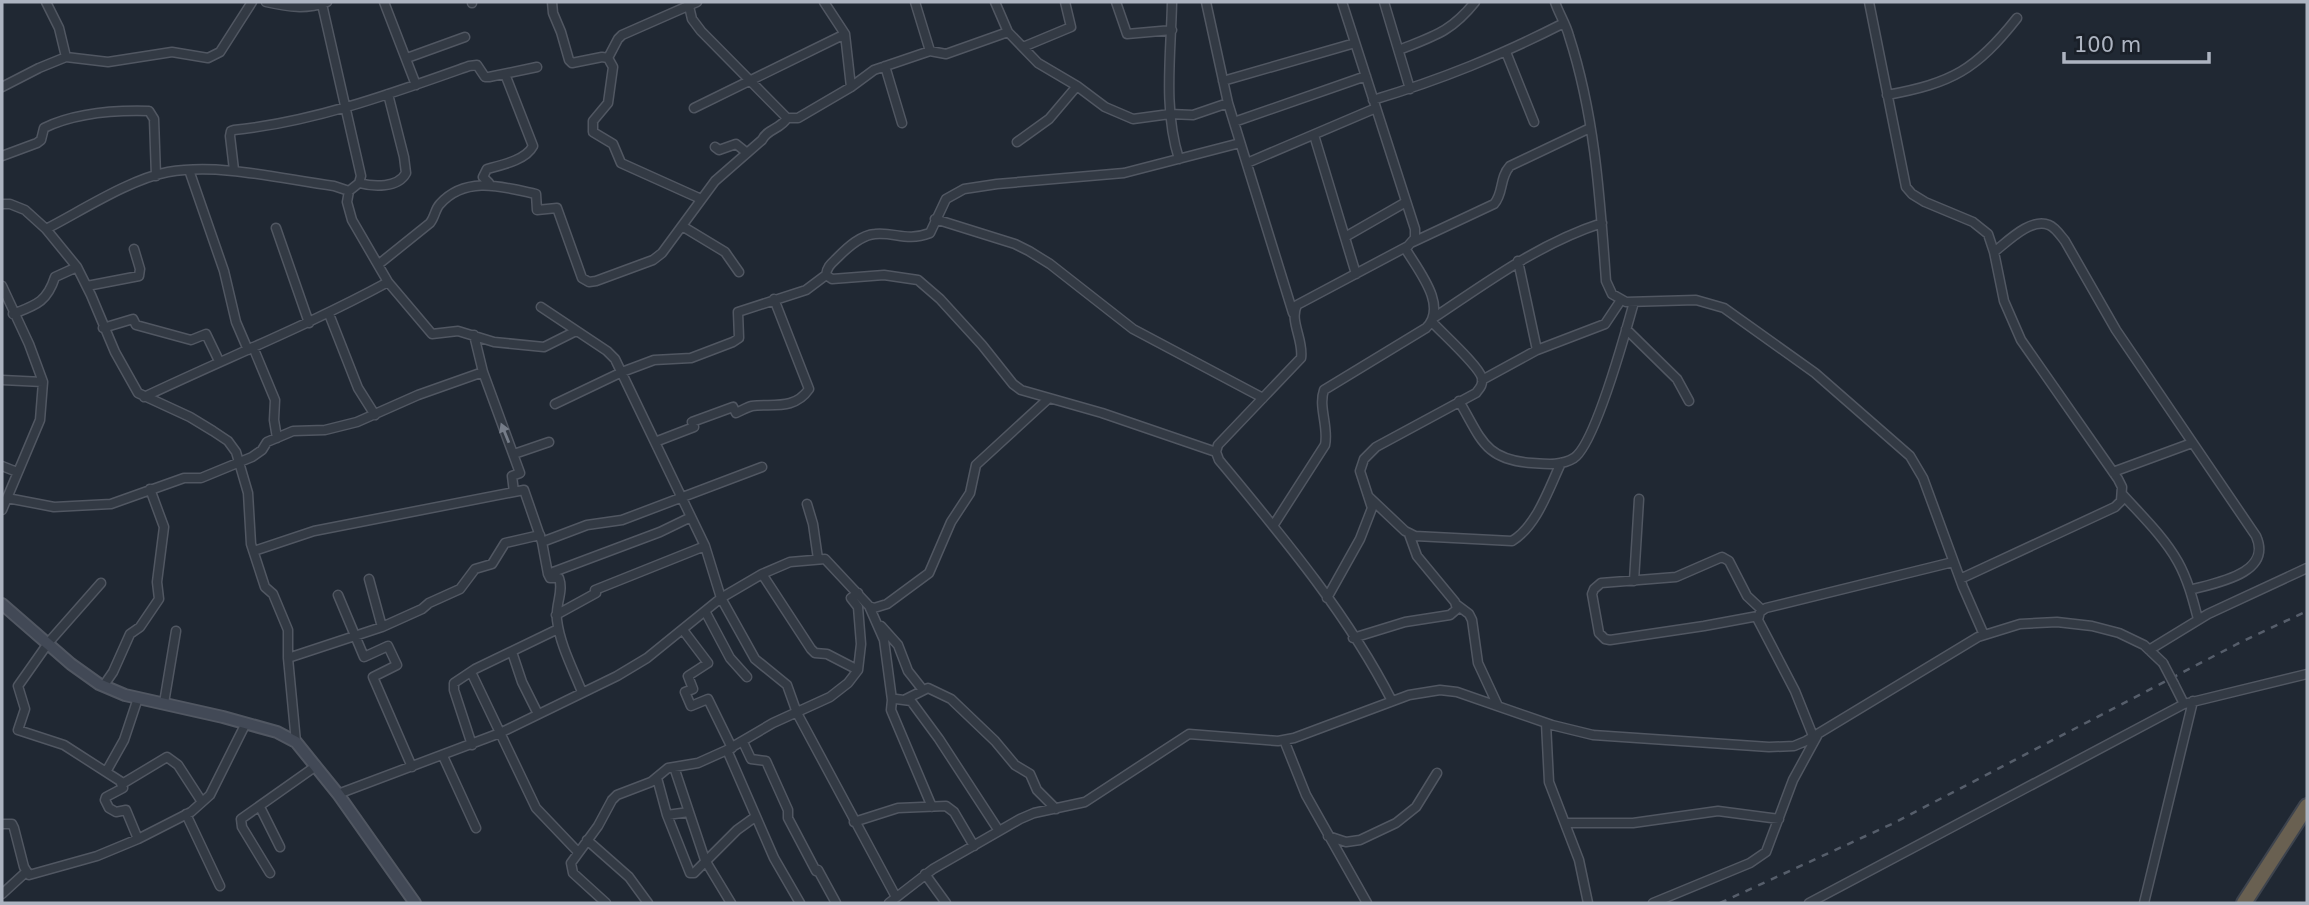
<svg xmlns="http://www.w3.org/2000/svg" width="2309" height="905" viewBox="0 0 2309 905" font-family="'DejaVu Sans',sans-serif">
<rect width="100%" height="100%" fill="#202833"/>
<g fill="none" stroke-linecap="round" stroke-linejoin="round">
<defs>
<path id="street" d="M 46,2 L 59,28 L 66,57
M 266,2 C 289,7 305,10 327,2
M 384,2 L 416,85
M 472,2 L 472,3
M 552,2 L 553,13 L 561,32 L 569,60 L 572,63 L 602,57 L 608,58 L 613,67 L 608,103 L 593,121 L 593,132 L 613,144 L 621,163 L 701,199
M 688,2 L 692,19 L 701,31 L 787,118 L 798,118 L 851,87 L 874,70 L 930,51 L 946,54 L 1008,32
M 824,2 L 845,34 L 851,87
M 915,2 L 930,51
M 995,2 L 1008,32 L 1038,63 L 1077,86 L 1105,107 L 1133,119 L 1170,114 L 1193,115 L 1228,103
M 1116,2 L 1127,34 L 1172,30
M 1172,2 C 1171,54 1163,109 1179,159
M 1206,2 L 1228,103 L 1293,313
M 1342,2 L 1415,229 L 1415,238 L 1408,246 L 1297,305 C 1289,321 1304,340 1301,358 L 1218,445 L 1216,452 L 1219,460 C 1282,536 1347,613 1392,701
M 1384,2 L 1410,89
M 1555,2 C 1559,14 1566,24 1569,36 C 1595,116 1600,198 1606,281 L 1612,294 L 1626,302 L 1696,300 L 1724,308 L 1815,373 L 1910,456 L 1923,478 L 1963,587 L 1984,635
M 1869,2 L 1906,187 L 1912,194 L 1925,202 L 1973,222 L 1988,234 L 1994,252 L 2004,301 L 2021,340 L 2118,479 L 2122,487 L 2121,501 L 2115,507 L 1960,579
M 322,4 L 361,176 L 359,183 L 349,191 L 347,202 L 352,220 L 388,282 L 432,334 L 458,331 L 494,342 L 544,347 L 576,331
M 1023,47 L 1071,27 L 1065,2
M 1399,50 C 1434,36 1451,32 1475,2
M 1506,52 L 1534,122
M 407,58 L 465,37
M 608,58 L 618,39 L 622,35 L 697,2
M 885,66 L 902,123
M 1223,81 L 1355,43
M 2,87 L 39,68 L 66,57 L 108,62 L 172,52 L 208,58 L 220,52 L 252,2
M 1887,95 C 1952,83 1976,70 2017,18
M 1373,100 C 1443,79 1499,56 1564,23
M 694,108 L 845,34
M 1234,122 L 1366,76
M 1314,135 L 1356,274
M 1017,142 L 1049,119 L 1077,86
M 715,147 L 719,150 L 736,144 L 746,152
M 2,156 L 37,143 L 41,140 L 44,128 C 75,113 115,110 149,111 L 154,119 L 156,176
M 1247,163 L 1376,108
M 189,170 L 224,271 L 236,322 L 248,350
M 234,170 L 230,136 L 231,131 L 234,130 C 314,122 393,93 469,66 L 477,65 L 485,77 L 489,77 L 537,67
M 359,183 C 374,187 398,188 406,173 L 404,157 L 388,94
M 489,183 L 483,177 L 487,169 C 502,165 526,160 533,146 L 505,74
M 2,204 L 10,204 L 25,210 L 46,229 L 77,267 L 91,295 L 115,352 L 138,393 L 190,417 L 213,431 L 228,441 L 236,452 L 248,493 L 251,544 L 265,587 L 273,594 L 288,630 L 288,658 L 296,742
M 935,219 L 1015,244 L 1029,251 L 1050,264 L 1133,329 L 1263,398
M 682,226 L 725,252 L 739,272
M 276,228 L 309,323
M 46,229 C 81,211 130,179 168,172 C 221,163 281,179 334,186 L 349,191
M 1345,237 L 1406,202
M 1413,242 L 1494,204 C 1504,193 1499,178 1510,166 L 1590,128
M 1994,252 C 2007,242 2031,217 2049,225 C 2055,227 2061,236 2065,241 L 2116,330 L 2256,536 C 2273,574 2215,583 2190,590
M 1518,261 L 1537,350
M 379,264 L 430,223 C 435,217 435,209 440,204 C 466,175 504,187 536,194 L 537,210 L 557,208 L 582,278 L 589,282 L 596,281 L 653,260 L 662,253 L 715,181 L 762,140 C 767,129 781,129 787,118
M 2,286 L 29,344 L 43,382 L 40,420 L 2,510
M 87,286 L 139,276 L 140,269 L 134,249
M 541,307 L 607,351 L 615,359 L 705,546 L 721,598 L 755,659 L 787,685 L 797,713 L 896,897
M 13,314 C 36,305 47,302 55,277 L 77,267
M 329,314 L 358,388 L 375,415
M 1435,317 C 1489,281 1540,243 1602,223
M 103,328 L 133,319 L 136,325 L 191,340 L 206,334 L 219,361
M 1626,329 L 1677,379 L 1689,401
M 474,335 L 483,372 L 520,473 L 512,476 L 514,492
M 253,347 L 275,400 L 274,420 L 277,438
M 2,380 L 43,382
M 1482,380 L 1537,350 L 1605,324 L 1621,300
M 144,397 C 226,358 309,325 388,282
M 1459,401 C 1481,438 1484,460 1532,463 C 1546,464 1561,466 1574,458 C 1595,444 1626,331 1634,302
M 555,404 L 622,372 L 654,360 L 691,358 L 733,342 L 739,338 L 738,312 L 806,290 L 826,275
M 655,442 L 694,427 L 692,422 L 733,407 L 736,413 C 741,411 747,407 752,406 C 771,403 794,411 809,389 L 774,299
M 1216,452 L 1102,413 L 1021,390 L 1013,384 L 982,345 L 940,299 L 918,280 L 884,275 L 832,279 L 826,275 C 827,266 832,263 838,257 C 848,247 861,235 875,234 C 896,232 906,242 930,233 L 946,199 L 964,189 L 997,184 L 1124,173 L 1240,143
M 514,454 L 549,442
M 2,466 L 17,472
M 2113,472 L 2192,443
M 2123,495 C 2142,516 2164,537 2178,562 C 2188,580 2193,600 2198,619
M 1369,497 L 1405,531 L 1415,536 L 1512,541 C 1537,526 1549,488 1561,463
M 7,498 L 54,507 L 111,504 L 184,478 L 201,478 L 252,457 L 262,450 L 267,442 L 293,431 L 325,430 L 357,422 L 418,395 L 483,372
M 807,504 L 813,524 L 818,559
M 1273,526 L 1325,445 C 1329,427 1318,407 1324,390 L 1426,328 C 1449,306 1417,269 1405,248
M 542,542 L 587,525 L 622,520 L 762,467
M 254,551 L 314,531 L 524,490 L 542,542 L 548,574 L 550,578 L 559,578 C 564,592 555,604 557,620 C 560,645 573,669 582,692
M 548,574 L 660,532 L 691,517
M 762,574 L 811,649 L 815,653 L 827,654 L 858,670
M 369,579 L 382,627
M 1634,581 L 1639,499
M 101,583 L 49,642 L 18,686 L 25,709 L 18,730 L 64,745 L 120,781 L 123,788 L 106,797 L 105,800 L 109,808 L 116,812 L 126,810 L 138,839
M 338,595 L 364,657 L 388,646 L 397,665 L 373,677 L 412,767
M 1327,598 L 1360,539 L 1372,508 L 1360,471 L 1364,459 L 1376,447 L 1476,393 C 1480,388 1483,385 1482,378 C 1479,366 1442,333 1432,322
M 1457,605 L 1469,614 L 1472,620 L 1478,663 L 1498,706
M 869,606 L 884,640 L 892,700
M 705,611 L 730,658 L 747,677
M 556,615 L 596,593 L 595,590 L 705,546
M 1758,616 L 1704,626 L 1610,640 L 1605,639 L 1599,633 L 1592,594 L 1594,589 L 1601,583 L 1676,577 L 1722,557 L 1729,561 L 1747,596 L 1762,610
M 881,626 L 898,645 L 908,671 L 923,690
M 683,630 L 708,663 L 688,676 L 693,689 L 685,692 L 691,706 L 708,699 L 732,748
M 1353,638 L 1405,622 L 1450,615 L 1457,609 L 1455,602 L 1417,556 L 1409,534
M 2149,650 L 2208,614 L 2307,568
M 512,652 L 522,682 L 538,714
M 288,658 L 382,627 L 422,609 L 429,603 L 460,589 L 475,569 L 492,564 L 505,543 L 540,535
M 471,672 L 536,808 L 578,852
M 2174,684 L 2184,704
M 104,685 L 113,672 L 130,634 L 140,627 L 159,599 L 157,582 L 164,527 L 150,489
M 906,699 L 928,688 L 951,699 L 995,741 L 1015,765 L 1030,774 L 1037,790 L 1056,809
M 164,703 L 176,631
M 1546,723 L 1549,782 L 1579,860 L 1588,903
M 1813,736 L 1795,691 L 1758,620 L 1760,612 L 1766,608 L 1953,562
M 1284,740 L 1306,795 L 1367,903
M 743,742 L 751,759 L 766,761 L 788,810 L 788,818 L 816,871 L 818,870 L 836,903
M 472,745 L 454,690 L 454,683 L 475,669 L 558,629
M 727,750 L 774,858 L 800,903
M 443,756 L 476,828
M 674,767 L 705,860 L 731,903
M 106,772 L 124,740 L 138,698
M 657,778 L 667,815 L 690,873 L 694,873 L 737,830 L 755,817
M 122,784 L 167,757 L 178,765 L 202,802
M 338,794 L 500,733 L 617,676 L 647,658 L 721,598 L 762,574 L 790,562 L 825,559 L 869,606 L 874,608 L 887,604 L 929,573 L 951,522 L 970,493 L 976,465 L 1048,399
M 260,807 L 280,847
M 932,807 L 891,710 L 892,700 L 896,699 L 911,701 L 939,739 L 999,831
M 186,814 L 220,886
M 667,815 L 689,812
M 854,822 L 898,808 L 946,806 L 954,812 L 974,846
M 1565,823 L 1633,823 L 1718,811 L 1779,819
M 2,824 L 12,824 L 14,828 L 24,867 L 29,875 L 97,856 L 138,839 L 191,812 L 210,795 L 246,723
M 1328,836 L 1346,842 L 1360,840 L 1396,823 L 1416,807 L 1437,773
M 587,840 L 629,877 L 648,903
M 270,873 L 242,827 L 241,819 L 316,766
M 925,874 L 946,903
M 2,894 L 26,872
M 606,903 L 573,873 L 571,863 L 598,826 L 612,800 L 617,795 L 651,782 L 668,768 L 698,763 L 727,750 L 773,723 L 830,697 L 848,683 L 858,670 L 861,644 L 858,607 L 851,598 L 858,593
M 889,903 L 933,869 L 1020,819 L 1034,813 L 1085,802 L 1189,734 L 1278,741 L 1294,738 L 1409,695 L 1440,690 L 1457,692 L 1552,725 L 1593,735 L 1769,747 L 1794,746 L 1806,741 L 1978,637 L 2020,624 L 2057,622 L 2092,626 L 2119,633 L 2144,645 L 2163,663
M 1653,903 L 1750,863 L 1766,852 L 1793,780 L 1817,736
M 1809,903 L 2184,704 L 2307,674
M 2144,903 L 2193,701"/>
<path id="secondary" d="M 2,604 L 71,664 L 99,684 L 125,695 L 223,717 L 277,732 L 296,742 L 338,794 L 415,903"/>
<path id="highway" d="M 2244,903 L 2307,806"/>
</defs>
<use href="#street" stroke="#515762" stroke-width="11"/>
<use href="#secondary" stroke="#515762" stroke-width="14"/>
<use href="#highway" stroke="#3e444e" stroke-width="18"/>
<use href="#street" stroke="#333a44" stroke-width="8"/>
<use href="#secondary" stroke="#424956" stroke-width="10"/>
<use href="#highway" stroke="#696051" stroke-width="14"/>
<path stroke="#565e6b" stroke-width="2.5" stroke-dasharray="7 7" stroke-linecap="butt" d="M 1720,903 L 1894,823 L 2237,644 L 2307,611"/>
<defs>
<path id="street-bridge" d="M 2163,663 L 2174,684"/>
</defs>
<use href="#street-bridge" stroke="#515762" stroke-width="11" stroke-linecap="butt"/>
<use href="#street-bridge" stroke="#333a44" stroke-width="8"/>
</g>
<defs><path id="oneway-solid" d="M-6-.8H1V-3.2L6.5 0L1 3.2V.8H-6Z" transform="scale(1.75)"/></defs>
<use fill="#767d89" href="#oneway-solid" transform="translate(505 433) rotate(-112)"/>
<rect width="2309" height="905" fill="none" stroke="#adb4c1" stroke-width="7"/>
<path d="M2064 52v10h145v-10" fill="none" stroke="#adb4c1" stroke-width="3.5"/>
<text x="2074" y="52" font-size="21" fill="#adb4c1" stroke="#191f28" stroke-width="5" paint-order="stroke">100 m</text>
</svg>
